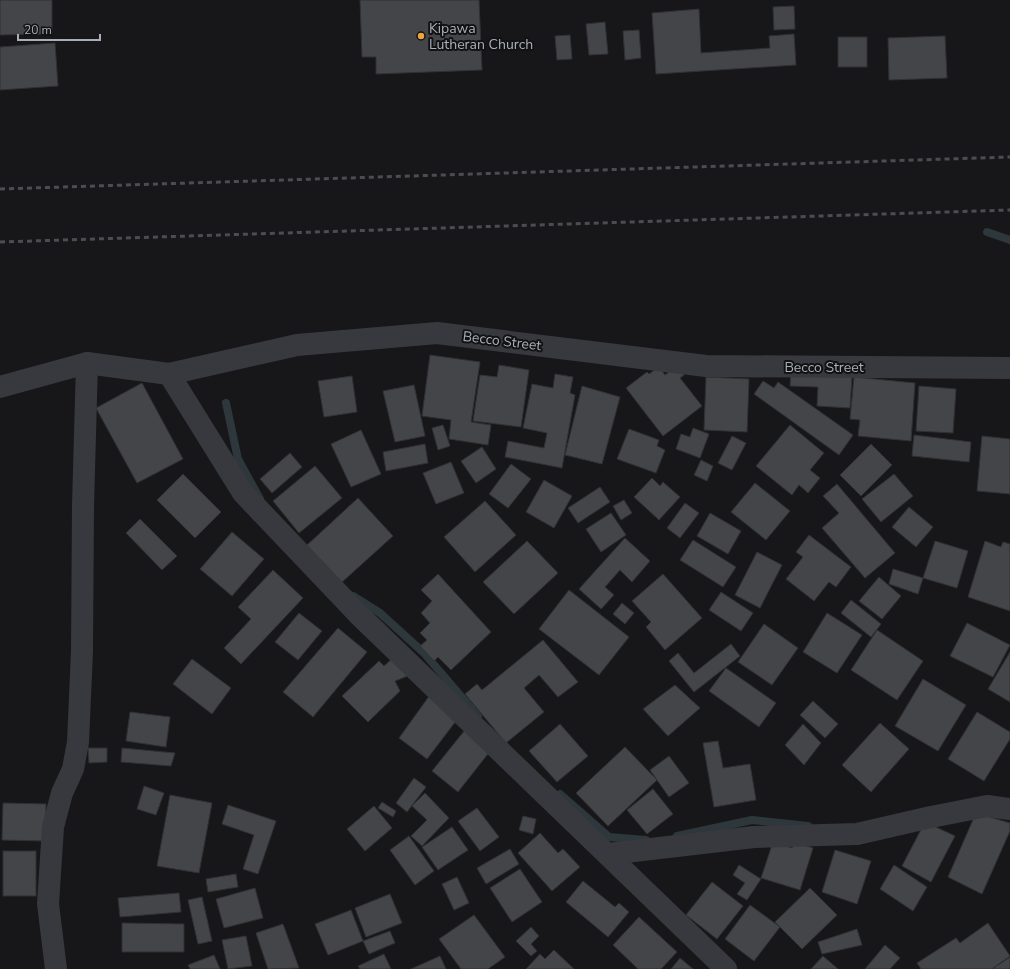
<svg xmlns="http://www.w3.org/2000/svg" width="1010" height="969" font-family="'Nunito Sans',sans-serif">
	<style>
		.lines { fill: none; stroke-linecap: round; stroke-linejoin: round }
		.stream { stroke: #2d373c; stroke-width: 8 }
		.building { fill: #434549; stroke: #313135 }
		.minor { stroke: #38393e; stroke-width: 22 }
		.rail { stroke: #4b4d53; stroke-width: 3; stroke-dasharray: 5 4; stroke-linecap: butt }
		.poi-dot { fill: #eca43b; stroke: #121214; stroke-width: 1.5 }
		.labels { text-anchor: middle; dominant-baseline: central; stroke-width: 4; stroke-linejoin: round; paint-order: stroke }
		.poi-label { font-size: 14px; fill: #a9afb8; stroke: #121214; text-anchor: start }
		.street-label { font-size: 14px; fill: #a9afb8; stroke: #121214 }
	</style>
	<rect width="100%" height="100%" fill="#171719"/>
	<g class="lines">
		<!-- stream -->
		<g class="stream">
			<path d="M987 232 1010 240"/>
			<path d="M226 403 238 459 260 499"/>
			<path d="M353 596 380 613 424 653 478 716"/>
			<path d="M560 794 609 837 646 840"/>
			<path d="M677 836 752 820 808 826"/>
		</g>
	</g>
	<!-- building -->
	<g class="building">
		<path d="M0 0H52V34L0 35Z"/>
		<path d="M360 0H479L482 70 376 74V57H362Z"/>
		<path d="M794 6 795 29 774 30 773 7Z"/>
		<path d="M699 9 701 53 770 48 769 36 794 34 796 65 656 74 652 13Z"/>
		<path d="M605 22 608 54 589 55 586 24Z"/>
		<path d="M639 30 641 58 625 60 623 31Z"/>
		<path d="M570 35 572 59 557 60 555 36Z"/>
		<path d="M945 36 947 78 889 80 888 38Z"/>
		<rect x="838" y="37" width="29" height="30"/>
		<path d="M55 43 58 86 0 90V47Z"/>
		<path d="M430 355 480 362 471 422 491 425 488 445 449 439 451 420 422 416Z"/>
		<path d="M499 365 529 370 521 427 473 421 480 375 497 377Z"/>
		<path d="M677 366 684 375 680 378 702 406 663 436 626 388 647 372 649 374 659 367 665 375Z"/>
		<path d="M791 372 852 375 850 408 817 406 818 387 790 386Z"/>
		<path d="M555 374 573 377 570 393 575 395 562 468 505 457 508 441 544 448 547 433 523 428 532 384 553 388Z"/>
		<path d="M352 376 357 412 324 417 318 381Z"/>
		<path d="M706 377 749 379 747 432 704 430Z"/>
		<path d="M854 377 915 383 911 441 858 436 860 420 850 419Z"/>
		<path d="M763 381 774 388 778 382 853 435 839 455 754 394Z"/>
		<path d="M142 383 183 459 137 483 96 408Z"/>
		<path d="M414 385 425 436 395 442 383 391Z"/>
		<path d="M582 386 620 397 602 464 565 455Z"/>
		<path d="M919 386 956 389 953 433 916 431Z"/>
		<path d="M443 425 450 446 438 450 432 428Z"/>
		<path d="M790 425 824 453 810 470 820 478 808 493 799 485 792 495 756 466Z"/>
		<path d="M693 428 709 434 700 458 676 449 681 434 690 437Z"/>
		<path d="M629 429 659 440 657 446 665 450 656 473 617 459Z"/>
		<path d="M361 430 381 474 351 487 331 444Z"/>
		<path d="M914 435 971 442 969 462 912 456Z"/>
		<path d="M732 436 746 443 732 470 718 463Z"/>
		<path d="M982 436 1010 439V494L977 491Z"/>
		<path d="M425 444 428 463 386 471 383 452Z"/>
		<path d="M871 444 892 465 861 496 840 475Z"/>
		<path d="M482 447 496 469 476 483 461 461Z"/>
		<path d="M290 453 302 467 272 493 260 479Z"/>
		<path d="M701 460 713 466 707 481 694 475Z"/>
		<path d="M451 462 464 493 436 504 423 473Z"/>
		<path d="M511 464 531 479 508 508 489 494Z"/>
		<path d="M315 466 342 498 299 533 273 501Z"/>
		<path d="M183 474 221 512 195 538 157 500Z"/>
		<path d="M894 474 913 496 881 522 862 499Z"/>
		<path d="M652 478 660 486 663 482 680 497 659 520 634 497Z"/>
		<path d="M544 480 572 496 554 528 526 512Z"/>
		<path d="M755 483 790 511 766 540 731 512Z"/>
		<path d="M837 484 895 553 865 578 822 528 839 513 823 496Z"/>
		<path d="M600 487 610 502 578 523 568 508Z"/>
		<path d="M358 498 393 536 341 583 306 546Z"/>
		<path d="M624 500 632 513 621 520 613 506Z"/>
		<path d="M485 501 516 535 475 572 444 537Z"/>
		<path d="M685 503 699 513 680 538 667 528Z"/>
		<path d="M909 507 933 527 916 547 892 527Z"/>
		<path d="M611 513 626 535 601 552 586 529Z"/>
		<path d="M710 513 741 531 728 554 697 536Z"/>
		<path d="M140 519 177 556 162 570 126 533Z"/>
		<path d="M232 532 264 559 232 596 200 569Z"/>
		<path d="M809 535 851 567 836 587 829 582 814 601 786 579 803 557 796 552Z"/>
		<path d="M625 538 650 561 632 582 620 570 605 587 614 595 601 609 579 589Z"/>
		<path d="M693 540 736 567 723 587 680 560Z"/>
		<path d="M527 541 558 573 514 614 483 582Z"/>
		<path d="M935 541 968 551 957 588 923 578Z"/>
		<path d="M985 541 1001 547 1003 542 1010 544V611L968 597Z"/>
		<path d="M757 552 782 565 760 608 735 595Z"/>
		<path d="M893 569 923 578 918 594 889 584Z"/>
		<path d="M273 570 303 598 241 664 224 648 251 619 238 607Z"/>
		<path d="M438 574 491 632 451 670 438 657 434 661 420 646 427 640 420 633 430 623 421 613 432 601 421 590Z"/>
		<path d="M663 574 702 618 665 650 646 627 651 622 632 601Z"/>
		<path d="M879 577 901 596 882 619 859 601Z"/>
		<path d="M569 590 629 637 599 675 539 629Z"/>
		<path d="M721 592 753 613 741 631 709 610Z"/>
		<path d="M851 600 881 624 871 637 841 613Z"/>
		<path d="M622 603 634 613 625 624 613 614Z"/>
		<path d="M299 613 322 631 298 660 275 642Z"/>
		<path d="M827 613 862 635 837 673 803 652Z"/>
		<path d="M967 623 1010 645 993 677 950 656Z"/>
		<path d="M764 624 798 648 772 685 738 662Z"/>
		<path d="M338 628 367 652 313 717 283 692Z"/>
		<path d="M877 630 923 661 897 700 851 670Z"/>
		<path d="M543 640 578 682 558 697 539 675 524 688 544 712 506 743 465 694 477 684 482 690Z"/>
		<path d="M731 644 740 656 694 692 669 661 678 653 694 673Z"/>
		<path d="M1010 652V702L988 689Z"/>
		<path d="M393 658 410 675 395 681 400 691 368 722 342 696 379 661 384 666Z"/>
		<path d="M192 659 231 688 212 714 173 684Z"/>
		<path d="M726 668 776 703 759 727 709 691Z"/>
		<path d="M923 679 966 705 938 751 895 726Z"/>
		<path d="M675 685 700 708 668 736 643 709Z"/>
		<path d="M430 695 459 717 427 759 399 738Z"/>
		<path d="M813 701 838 724 825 738 800 715Z"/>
		<path d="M130 712 170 717 166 747 126 741Z"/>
		<path d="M977 712 1010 732V739L984 781 948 759Z"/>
		<path d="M880 723 909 749 871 792 842 765Z"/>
		<path d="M560 724 588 756 557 782 529 751Z"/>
		<path d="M803 724 821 743 804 765 785 745Z"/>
		<path d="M465 730 491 750 458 792 432 771Z"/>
		<path d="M718 741 723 768 750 764 756 800 714 807 703 743Z"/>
		<path d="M625 747 657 780 608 826 576 793Z"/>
		<path d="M88 748H107V762L89 763Z"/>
		<path d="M122 748 175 753 171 766 121 762Z"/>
		<path d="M669 756 689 783 669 797 650 770Z"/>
		<path d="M414 778 426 787 407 812 396 803Z"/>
		<path d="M144 786 164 793 156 815 137 809Z"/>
		<path d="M653 789 673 814 647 834 627 810Z"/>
		<path d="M425 793 449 818 422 846 411 836 427 820 412 806Z"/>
		<path d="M170 795 212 803 199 873 157 866Z"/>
		<path d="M382 802 396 811 393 817 378 808Z"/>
		<path d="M3 803 46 804 45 841 2 840Z"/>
		<path d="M228 805 276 821 258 874 243 869 254 835 222 824Z"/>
		<path d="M374 806 392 828 365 851 347 829Z"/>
		<path d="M477 808 499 837 480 851 458 821Z"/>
		<path d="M976 813 1010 823V831L982 894 948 877Z"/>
		<path d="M523 816 536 819 533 834 519 830Z"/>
		<path d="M925 822 955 836 931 882 902 866Z"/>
		<path d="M452 827 468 850 438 870 422 847Z"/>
		<path d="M540 833 558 853 563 849 580 867 552 891 518 853Z"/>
		<path d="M409 836 434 871 415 885 390 850Z"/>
		<path d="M773 842 792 848 794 842 813 848 800 890 761 878Z"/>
		<path d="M510 849 519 864 486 884 477 868Z"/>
		<path d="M835 850 871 861 857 904 822 892Z"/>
		<rect x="3" y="851" width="33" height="45"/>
		<path d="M739 865 761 879 747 900 737 894 745 883 733 875Z"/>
		<path d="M894 865 927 887 913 911 880 889Z"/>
		<path d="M520 869 542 902 512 922 490 888Z"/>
		<path d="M236 874 238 887 208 892 206 879Z"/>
		<path d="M457 877 469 903 454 910 442 884Z"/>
		<path d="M583 881 615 907 619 903 629 912 608 937 566 902Z"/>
		<path d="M712 882 743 906 717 939 686 915Z"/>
		<path d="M255 888 263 918 224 928 216 899Z"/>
		<path d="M810 888 837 915 802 949 775 922Z"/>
		<path d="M179 893 181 912 120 917 118 898Z"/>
		<path d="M390 894 402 923 366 937 355 908Z"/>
		<path d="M202 897 212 941 198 944 188 900Z"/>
		<path d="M750 905 780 927 754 961 725 939Z"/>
		<path d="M351 910 363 941 328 955 315 924Z"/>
		<path d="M474 915 505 957 488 969H461L439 939Z"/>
		<path d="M639 917 677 952 661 969H638L613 945Z"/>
		<path d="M122 923 184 924V952H122Z"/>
		<path d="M988 923 1010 956 992 969H921L917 963 956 938 960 943Z"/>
		<path d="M283 924 299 968 268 969 256 933Z"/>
		<path d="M531 927 539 936 531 944 537 951 531 956 516 941Z"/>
		<path d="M857 929 862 945 822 954 818 942Z"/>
		<path d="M390 931 395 943 369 954 363 941Z"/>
		<path d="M246 936 252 966 228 969 222 940Z"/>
		<path d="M885 945 900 958 890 969H865Z"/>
		<path d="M554 950 574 969H526L540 954 545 959Z"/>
		<path d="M384 954 391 969H360L358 966Z"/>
		<path d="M214 955 220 969H190L188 965Z"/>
		<path d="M440 956 446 969H411Z"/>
		<path d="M823 956 838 969H811Z"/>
		<path d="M1010 957V969H992Z"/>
		<path d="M680 958 693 969H671Z"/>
	</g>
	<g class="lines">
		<!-- minor -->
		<g class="minor">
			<path d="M169 374 243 493 359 615 726 969"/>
			<path d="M0 387 87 363 169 374 297 345 437 333 706 366 1010 368"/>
			<path d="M608 854 754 837 857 834 931 817 987 806 1010 809"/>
			<path d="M56 969 48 904 53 827 62 793 73 769 78 742 82 651 83 506 87 363"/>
		</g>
		<!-- rail -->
		<g class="rail">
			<path d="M0 189 1010 157"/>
			<path d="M0 242 1010 210"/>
		</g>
	</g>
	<!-- markers -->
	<circle class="poi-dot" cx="421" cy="36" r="4"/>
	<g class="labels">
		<!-- poi labels -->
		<g class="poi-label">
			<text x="429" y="28">Kipawa<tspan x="429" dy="16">Lutheran Church</tspan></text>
		</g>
		<!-- street labels -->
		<g class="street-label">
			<text transform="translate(502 341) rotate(7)">Becco Street</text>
			<text x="824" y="367">Becco Street</text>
		</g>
	</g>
	<!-- scale -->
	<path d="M18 34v6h82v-6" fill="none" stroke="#a9afb8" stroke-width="2"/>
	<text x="24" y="34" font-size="12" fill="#a9afb8" stroke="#121214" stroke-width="3" paint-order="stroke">20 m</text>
</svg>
